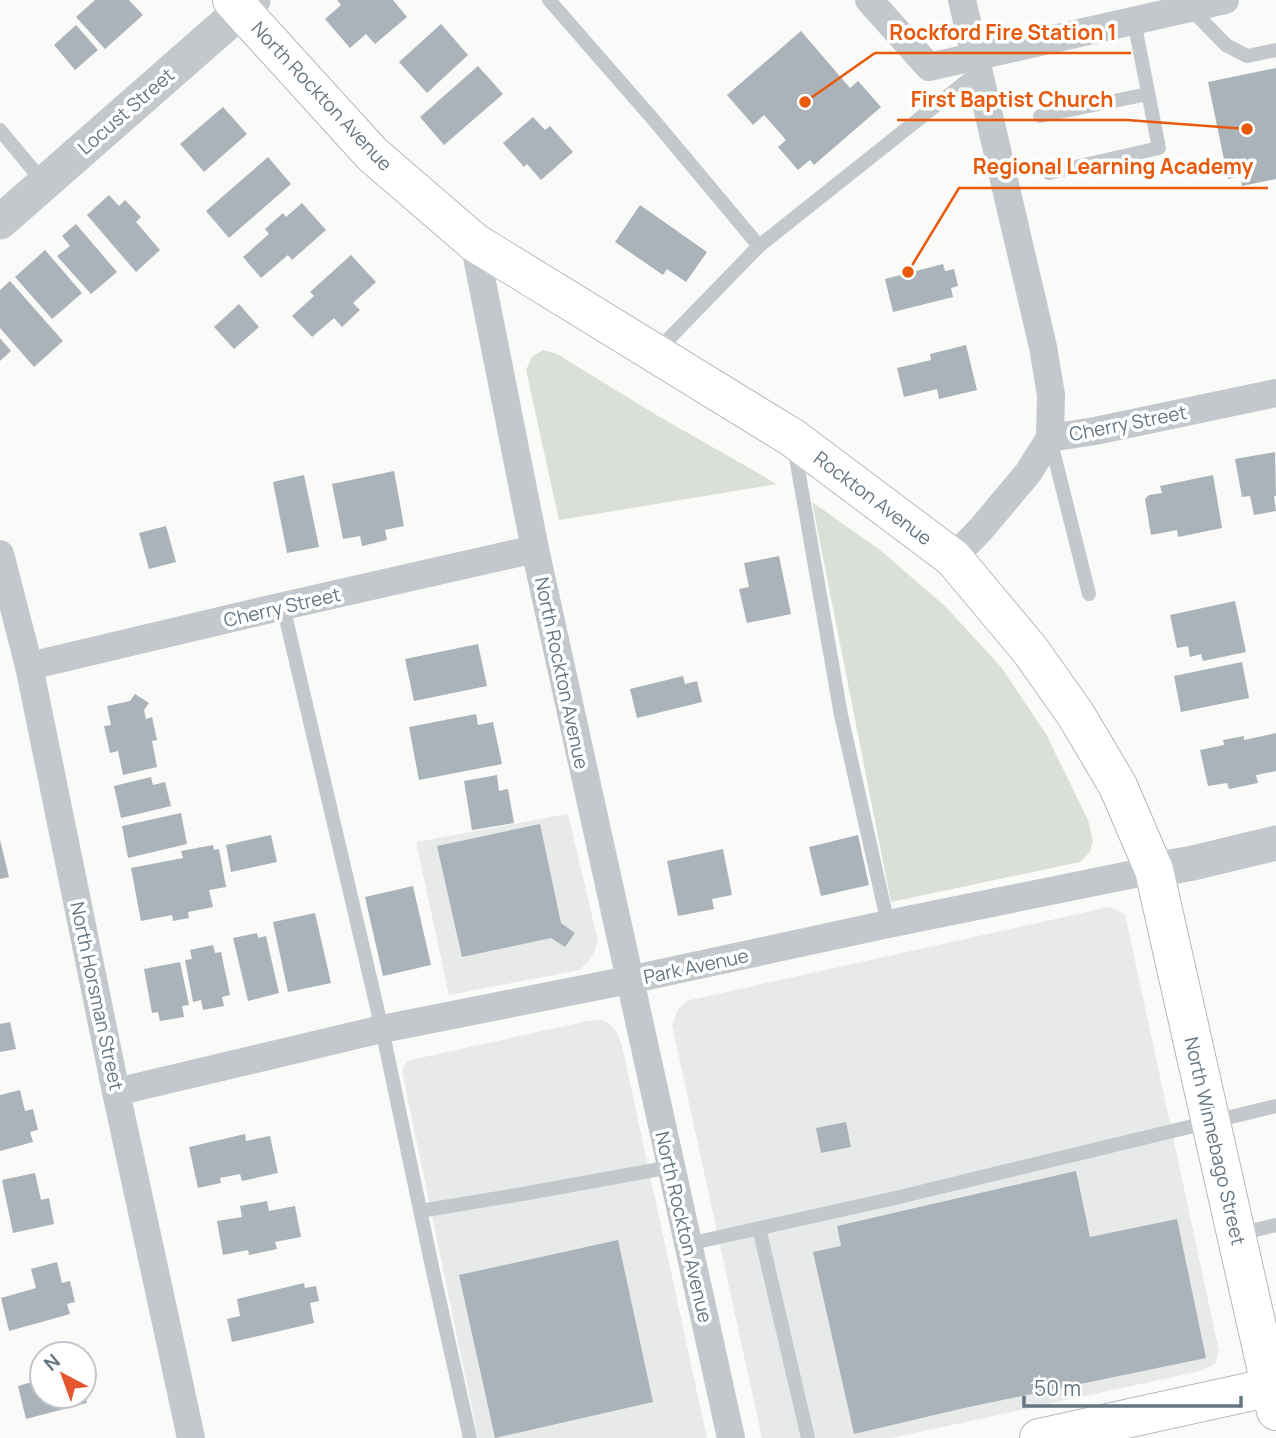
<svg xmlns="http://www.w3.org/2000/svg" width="1276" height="1438" font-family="Manrope,sans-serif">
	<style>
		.built { fill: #e8e9e9 }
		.green { fill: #dadfd7 }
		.building { fill: #aab3b9 }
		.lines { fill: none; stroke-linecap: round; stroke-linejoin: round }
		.secondary-casing { stroke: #b3babf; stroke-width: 40 }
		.primary-casing { stroke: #b5babe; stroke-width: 40 }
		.service { stroke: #c3c8cc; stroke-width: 14 }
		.minor { stroke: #c3c8cc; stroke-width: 28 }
		.tertiary { stroke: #c3c8cc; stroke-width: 35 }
		.secondary { stroke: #fff; stroke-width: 38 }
		.primary { stroke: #fff; stroke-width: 38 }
		.labels { text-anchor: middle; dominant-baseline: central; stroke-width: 7; stroke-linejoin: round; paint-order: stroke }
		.street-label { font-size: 19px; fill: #657683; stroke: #fff }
		.leader { fill: none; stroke: #e8590c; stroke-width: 2.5 }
		.callout-dot { fill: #e8590c; stroke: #fff; stroke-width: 2.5 }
		.callout-label { font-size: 21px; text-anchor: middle; font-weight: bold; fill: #e8590c; stroke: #fff; stroke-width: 7; stroke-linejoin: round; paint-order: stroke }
	</style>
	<rect width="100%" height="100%" fill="#fafaf8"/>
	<!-- built -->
	<g class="built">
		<path d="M568 814 598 941 594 953 589 961 579 970 449 995 416 842Z"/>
		<path d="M1109 907 1125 914 1219 1351 1215 1364 1200 1371 892 1438H762L672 1025 677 1011 686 1001Z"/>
		<path d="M601 1020 609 1023 617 1032 622 1046 707 1438H478L402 1071 406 1061 588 1021Z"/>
	</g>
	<!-- green -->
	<g class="green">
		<path d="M543 350 557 354 658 416 777 484 559 520 526 370 532 357Z"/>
		<path d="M812 502 880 550 946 607 1001 667 1046 734 1088 820 1093 841 1090 852 1080 862 891 902Z"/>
	</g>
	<!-- building -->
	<g class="building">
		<path d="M95 0H129L143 15 105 49 76 17Z"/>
		<path d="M337 0H393L407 17 375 44 366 34 350 48 325 19 341 5Z"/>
		<path d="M441 24 468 55 427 93 399 62Z"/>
		<path d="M76 25 98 50 75 70 54 45Z"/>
		<path d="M801 31 850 88 858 81 881 107 814 165 810 160 798 170 778 147 786 140 764 115 753 125 727 95Z"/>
		<path d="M478 66 503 94 444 145 420 117Z"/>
		<path d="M1276 68V179L1242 186 1241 176 1228 179 1208 82Z"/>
		<path d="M223 107 247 134 204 172 180 144Z"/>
		<path d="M533 117 545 130 550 126 573 152 541 180 527 164 524 167 503 143Z"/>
		<path d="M268 157 291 184 229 238 206 211Z"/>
		<path d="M109 195 119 206 125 200 141 217 136 222 160 250 136 272 87 215Z"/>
		<path d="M302 203 326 230 292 260 288 255 261 278 243 257 269 234 265 229 283 213 286 217Z"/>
		<path d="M640 205 707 252 686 282 667 269 663 275 615 242Z"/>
		<path d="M76 224 117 272 91 294 57 256 70 246 62 236Z"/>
		<path d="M45 250 82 293 52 319 15 277Z"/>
		<path d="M351 255 376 282 353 303 360 310 342 327 334 318 312 337 292 316 314 296 310 292Z"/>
		<path d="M943 264 945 271 954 269 958 286 951 288 953 297 893 312 885 279Z"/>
		<path d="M10 281 63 341 34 367 0 328V290Z"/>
		<path d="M239 304 259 327 234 349 214 327Z"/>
		<path d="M0 338 11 351 0 361Z"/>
		<path d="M966 345 977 390 939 399 937 389 904 397 897 368 931 360 930 354Z"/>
		<path d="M1275 452 1276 496H1274L1276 511 1254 515 1250 496 1242 497 1235 459Z"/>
		<path d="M394 471 404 526 385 530 387 540 362 546 360 536 343 539 332 484Z"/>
		<path d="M304 475 319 547 287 553 273 482Z"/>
		<path d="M1213 475 1222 528 1178 537 1177 530 1151 535 1145 499 1149 495 1162 493 1160 486Z"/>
		<path d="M166 526 176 562 149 569 139 533Z"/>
		<path d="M779 556 791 614 747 623 739 589 749 587 744 563Z"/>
		<path d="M1235 601 1246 652 1203 661 1201 654 1190 657 1188 646 1177 648 1170 615Z"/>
		<path d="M478 644 487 686 414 701 405 659Z"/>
		<path d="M1242 662 1249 698 1181 712 1174 676Z"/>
		<path d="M683 676 685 684 697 681 702 702 637 718 630 689Z"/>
		<path d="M135 694 149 703 144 710 146 719 152 717 157 740 152 741 157 767 123 775 118 751 110 753 104 726 111 725 107 706 130 701Z"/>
		<path d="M476 714 478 725 493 722 502 764 419 780 409 727Z"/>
		<path d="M1276 733V771L1256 775 1258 783 1229 789 1227 783 1208 786 1200 750 1224 745 1223 740 1244 736V740Z"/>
		<path d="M497 775 499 791 508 789 514 823 472 830 464 781Z"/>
		<path d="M151 777 153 785 165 782 171 806 121 818 114 786Z"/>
		<path d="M181 813 187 844 128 858 122 826Z"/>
		<path d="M540 824 561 923 575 933 565 947 551 938 462 957 437 846Z"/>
		<path d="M271 835 277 862 231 872 226 845Z"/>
		<path d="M858 835 869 885 821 896 809 847Z"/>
		<path d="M0 840 9 877 0 879Z"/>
		<path d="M213 845 214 850 219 849 226 887 209 890 213 907 188 912 189 918 173 921 172 915 141 921 131 868 183 858 181 851Z"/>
		<path d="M723 849 732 895 712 899 714 909 678 916 667 861Z"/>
		<path d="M413 886 431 965 383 976 365 897Z"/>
		<path d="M315 913 331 983 288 992 273 922Z"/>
		<path d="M257 933 258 938 266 936 279 993 248 1001 233 938Z"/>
		<path d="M213 945 215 953 221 952 230 995 222 997 224 1006 203 1010 201 1000 193 1002 185 960 192 959 190 950Z"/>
		<path d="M180 962 189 1005 182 1006 184 1017 160 1021 158 1012 152 1013 144 969Z"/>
		<path d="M10 1022 16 1049 0 1052V1024Z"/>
		<path d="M20 1090 25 1111 33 1109 38 1130 30 1132 33 1142 0 1151V1095Z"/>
		<path d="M846 1122 851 1147 821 1153 816 1128Z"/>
		<path d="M245 1134 246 1141 270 1136 278 1173 242 1181 240 1174 220 1178 221 1183 198 1188 189 1147Z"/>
		<path d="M1076 1171 1090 1237 1177 1219 1206 1358 964 1408 854 1434 813 1252 841 1246 837 1226Z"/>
		<path d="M35 1173 41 1200 49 1198 54 1224 13 1233 2 1180Z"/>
		<path d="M267 1201 269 1211 295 1206 301 1237 275 1242 277 1249 249 1255 248 1250 223 1255 217 1221 242 1217 240 1206Z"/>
		<path d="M618 1240 653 1402 495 1438 459 1275Z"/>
		<path d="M57 1262 62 1283 70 1281 75 1302 67 1304 70 1314 9 1331 1 1298 36 1288 31 1269Z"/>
		<path d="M304 1283 305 1288 316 1286 319 1301 310 1303 314 1323 232 1342 227 1319 240 1316 237 1299Z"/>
		<path d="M86 1369 92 1390 84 1392V1370Z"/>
		<path d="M42 1379V1396H85L87 1403 26 1419 18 1386Z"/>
	</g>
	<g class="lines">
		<!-- secondary casing -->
		<g class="secondary-casing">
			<path id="secondary" d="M232 0 372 154 474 242 793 438 953 558 1030 650 1076 715 1118 786 1154 870 1276 1411"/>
		</g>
		<!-- primary casing -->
		<g class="primary-casing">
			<path id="primary" d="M1039 1438 1276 1386"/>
		</g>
		<!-- service -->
		<g class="service">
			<path d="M549 0 652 118 759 246 656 352"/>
			<path d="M1190 8 1226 45 1247 56 1276 50"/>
			<path d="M1040 116 1148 94"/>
			<path d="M0 130 44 183"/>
			<path d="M1049 173 1159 148 1134 21"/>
			<path d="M759 246 978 72"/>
			<path d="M1050 439 1089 594"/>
			<path d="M794 446 841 715 888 924"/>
			<path d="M283 606 382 1029 434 1276 470 1438"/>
			<path d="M420 1211 528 1193 671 1167"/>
			<path d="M759 1228 808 1438"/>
			<path d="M1238 1234 1276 1225"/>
			<path d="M688 1244 891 1199 1276 1106"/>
		</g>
		<!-- minor -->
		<g class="minor">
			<path d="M869 0 929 67 1225 0"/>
			<path d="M962 0 1043 347 1051 395 1050 438"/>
			<path d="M474 242 535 549 731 1438"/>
			<path d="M0 554 29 666 116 1092 191 1438"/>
			<path d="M953 558 981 529 1028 473 1050 438 1095 431 1276 393"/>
			<path d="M29 666 283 606 535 549"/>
			<path d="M116 1092 382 1029 629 980 888 924 1154 870"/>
		</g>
		<!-- tertiary -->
		<g class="tertiary">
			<path d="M0 222 253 0"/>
			<path d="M1154 870 1193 863 1276 843"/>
		</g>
		<!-- secondary -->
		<use href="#secondary" class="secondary"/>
		<!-- primary -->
		<use href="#primary" class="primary"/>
	</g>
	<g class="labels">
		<!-- street labels -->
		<g class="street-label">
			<text transform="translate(322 96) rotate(47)">North Rockton Avenue</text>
			<text transform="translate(126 111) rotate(-41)">Locust Street</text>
			<text transform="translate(1128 423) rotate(-11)">Cherry Street</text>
			<text transform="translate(873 498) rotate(37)">Rockton Avenue</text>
			<text transform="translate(282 607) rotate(-13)">Cherry Street</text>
			<text transform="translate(562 673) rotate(78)">North Rockton Avenue</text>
			<text transform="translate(696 966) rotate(-12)">Park Avenue</text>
			<text transform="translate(97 996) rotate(78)">North Horsman Street</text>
			<text transform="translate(1215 1141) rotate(77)">North Winnebago Street</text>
			<text transform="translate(684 1227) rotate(77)">North Rockton Avenue</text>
		</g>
	</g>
	<!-- callouts -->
	<path class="leader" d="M805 102L875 53H1131M1247 129L1127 120H897M908 272L959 188H1268"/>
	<g class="callout-dot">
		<circle cx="805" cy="102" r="7"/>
		<circle cx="1247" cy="129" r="7"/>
		<circle cx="908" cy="272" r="7"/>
	</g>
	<g class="callout-label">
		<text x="1003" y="40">Rockford Fire Station 1</text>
		<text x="1012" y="107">First Baptist Church</text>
		<text x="1113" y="174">Regional Learning Academy</text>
	</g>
	<!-- north arrow -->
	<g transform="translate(63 1375) rotate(319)"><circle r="33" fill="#ffffff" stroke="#c1c8cd" stroke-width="2"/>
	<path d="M0-5L12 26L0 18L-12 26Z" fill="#e4572e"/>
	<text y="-10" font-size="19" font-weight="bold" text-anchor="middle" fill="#657683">N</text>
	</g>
	<!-- scale -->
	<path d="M1024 1396v10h217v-10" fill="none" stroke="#657683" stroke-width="3.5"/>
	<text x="1034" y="1396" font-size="21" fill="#657683" stroke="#ffffff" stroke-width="5" paint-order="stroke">50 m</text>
</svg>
